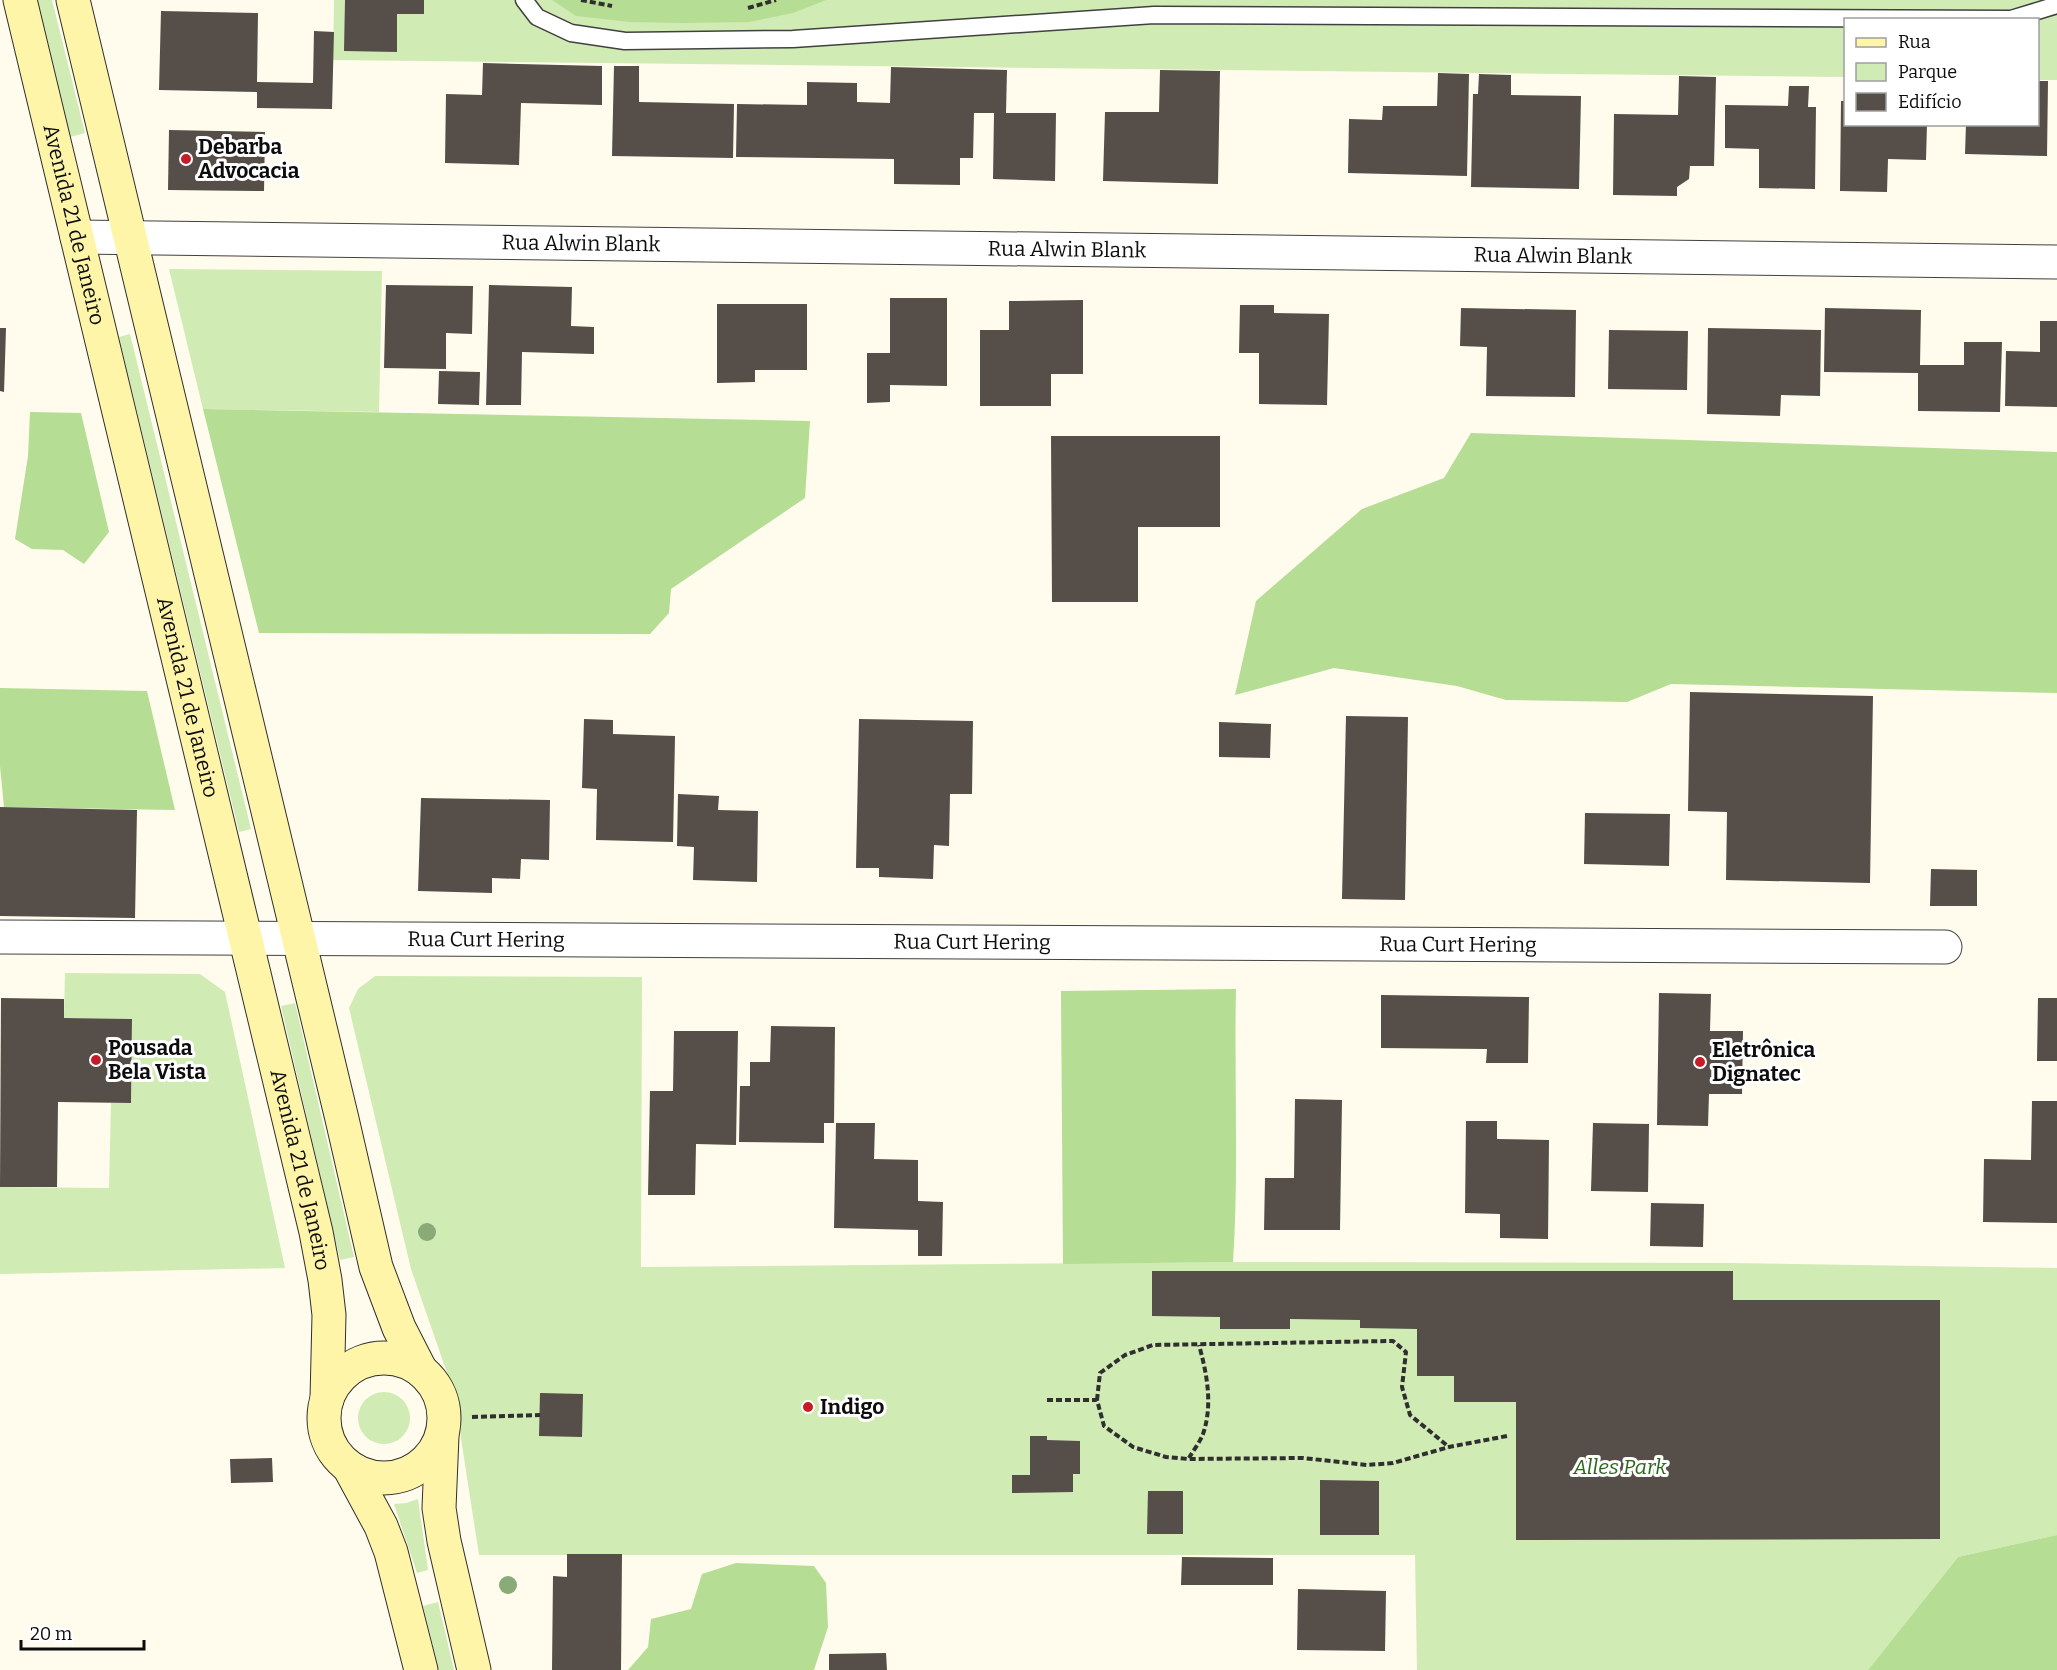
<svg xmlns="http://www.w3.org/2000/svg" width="2057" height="1670" font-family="Bitter,serif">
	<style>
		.green { fill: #d1ebb4 }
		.forest { fill: #b5dd93 }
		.building { fill: #564e49 }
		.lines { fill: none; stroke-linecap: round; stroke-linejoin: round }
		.lane-casing { stroke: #404040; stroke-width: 19 }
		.street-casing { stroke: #404040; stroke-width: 35 }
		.secondary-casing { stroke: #2f2f2f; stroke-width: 35 }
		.path { stroke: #2f2f2f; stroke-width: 4; stroke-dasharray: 6 3; stroke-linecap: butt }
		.lane { stroke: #fff; stroke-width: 16 }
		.street { stroke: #fff; stroke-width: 33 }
		.secondary { stroke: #fff5a8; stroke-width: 33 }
		.tree { fill: #8aaa79 }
		.poi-dot { fill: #c41d27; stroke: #fff; stroke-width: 2 }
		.labels { text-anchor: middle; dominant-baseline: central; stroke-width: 6; stroke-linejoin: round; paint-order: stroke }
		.poi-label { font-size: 21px; font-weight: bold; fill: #0d0d0d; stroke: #fff; text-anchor: start }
		.street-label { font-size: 21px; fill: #0d0d0d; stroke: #fff }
		.park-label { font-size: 21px; font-style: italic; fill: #2b681a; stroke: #fff }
	</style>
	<rect width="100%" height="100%" fill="#fffbed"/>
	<!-- green -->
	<g class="green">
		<path d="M37 0H52L85 133 70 137Z"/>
		<path d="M334 0H2057V80H2038V20H1846L1845 77 333 60Z"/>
		<path d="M169 269 382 271 379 412 203 409Z"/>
		<path d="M130 334 251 829 239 832 119 337Z"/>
		<path d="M65 973 200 974 225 992 285 1268 0 1274V1187L109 1188 111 1103H131L132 1019 64 1018Z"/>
		<path d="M375 976 642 977 641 1267 1233 1262 1730 1263 2057 1268V1535L1958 1557 1868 1670H1417L1415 1555H479L454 1393 411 1269 349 1008 358 989Z"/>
		<path d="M295 1003 354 1257 340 1260 281 1006Z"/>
		<circle cx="384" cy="1418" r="26"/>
		<path d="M418 1499 428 1570 417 1573 394 1504 406 1503Z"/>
		<path d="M438 1602 454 1670H439L423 1606Z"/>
	</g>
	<!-- forest -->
	<g class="forest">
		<path d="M552 0H826L793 13 749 22 683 23 630 22 576 16Z"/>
		<path d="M203 409 810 421 805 498 671 589 669 613 650 634 259 633Z"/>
		<path d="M30 412 81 413 109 532 84 564 63 550 32 549 15 539 28 456Z"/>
		<path d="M1471 433 2057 452V693L1671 684 1627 702 1506 700 1457 686 1334 668 1235 695 1256 601 1362 509 1444 478Z"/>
		<path d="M0 688 147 691 175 810 4 807 0 766Z"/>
		<path d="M1236 989C1234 1080 1239 1172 1233 1262L1063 1264 1061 991Z"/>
		<path d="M2057 1535V1670H1868L1958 1557Z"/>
		<path d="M736 1563 814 1566 826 1583 828 1627 814 1670H628L648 1647 651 1619 691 1609 702 1574Z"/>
	</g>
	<!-- building -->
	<g class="building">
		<path d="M345 0H424V14H397V52L344 51Z"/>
		<path d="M161 11 258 13 257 82 313 83 314 31 334 32 332 109 257 108V92L159 90Z"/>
		<path d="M483 63 602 66V105L521 103 519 165 445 163 446 94 482 95Z"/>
		<path d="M614 66H639V102L734 104 733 158 612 156Z"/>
		<path d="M891 67 1007 70 1006 113H1056L1055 181 993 179 994 113H974L973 158H960V185L894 184V159L736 157 737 104 807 105V82L857 83V102L890 103Z"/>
		<path d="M1160 70 1220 71 1218 184 1103 181 1105 112H1159Z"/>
		<path d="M1438 73 1469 74 1467 176 1348 173 1349 119 1382 120 1383 106H1437Z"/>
		<path d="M1479 74 1511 75V95L1581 96 1579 189 1471 187 1473 94H1478Z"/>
		<path d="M1679 76 1716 77 1714 166H1690L1689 179 1677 187V196L1613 195 1614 114 1678 115Z"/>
		<path d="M2038 81H2048L2047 156 1965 154 1966 124H2038Z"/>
		<path d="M1789 86H1809L1808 107H1816L1815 189 1759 188V149L1725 148V105L1788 106Z"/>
		<path d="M1841 101H1846V124H1927L1926 160 1888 159 1887 192 1840 191Z"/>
		<path d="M169 130 265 132 264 191 168 190Z"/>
		<path d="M386 285 473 286 472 334 446 333V369L384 368Z"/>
		<path d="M489 285 572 287 571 326 594 327V354L522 352 521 405H486Z"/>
		<path d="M890 298H947V386L890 385V402L867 403V353H890Z"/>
		<path d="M1083 300V374H1051V406H980V330H1009V301Z"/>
		<path d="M717 304H807V370H755V382L717 383Z"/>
		<path d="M1240 305H1274V313L1329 314 1327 405 1259 404V353H1239Z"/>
		<path d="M1461 308 1576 310 1575 397 1486 396 1487 347 1460 346Z"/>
		<path d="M1825 308 1921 310 1920 365H1964V342H2002L2000 412 1918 411V373L1824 372Z"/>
		<path d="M2040 321H2057V407L2005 406 2006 351 2040 352Z"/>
		<path d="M0 328H6L4 392 0 391Z"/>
		<path d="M1708 328 1821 330 1820 396 1781 395 1780 416 1707 414Z"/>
		<path d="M1609 330 1688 331 1687 390 1608 389Z"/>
		<path d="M439 371 480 372 479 405 438 404Z"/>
		<path d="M1051 436H1220V527H1138V602H1052Z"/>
		<path d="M1690 692 1873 696 1870 883 1726 880 1727 812 1688 811Z"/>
		<path d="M1346 716 1408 717 1405 900 1342 899Z"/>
		<path d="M584 719 613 720V734L675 736 673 842 596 840 597 789 582 788Z"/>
		<path d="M859 719 973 721 972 794H950L949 846 934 845 933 879 879 877V868H856Z"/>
		<path d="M1219 722 1271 724 1270 758 1219 757Z"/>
		<path d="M678 794 719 796 718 810 758 811 757 882 693 880 694 847 677 846Z"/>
		<path d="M421 798 550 800 549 860 521 859 520 879 492 878V893L418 891Z"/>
		<path d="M0 807 137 810 135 918 0 916Z"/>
		<path d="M1585 813 1670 814 1669 866 1584 864Z"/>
		<path d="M1931 869 1977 870V906H1930Z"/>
		<path d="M1659 993 1711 994 1710 1031H1743L1742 1094H1709L1708 1126 1657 1125Z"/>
		<path d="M1381 995 1529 997 1528 1063H1486L1487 1049 1381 1048Z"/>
		<path d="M1 998 64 999V1018L132 1019 131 1103 58 1102 57 1187H0Z"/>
		<path d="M2038 998H2057V1061H2037Z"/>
		<path d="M771 1026 835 1027 834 1123H824V1143L739 1142 740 1086H750V1062H770Z"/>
		<path d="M674 1031H738L736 1145 696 1144 695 1195H648L650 1091H673Z"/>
		<path d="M1295 1099 1342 1100 1340 1230H1264L1265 1178H1294Z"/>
		<path d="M2032 1101H2057V1223L1983 1222 1984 1159 2031 1160Z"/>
		<path d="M1466 1121H1497V1139L1549 1140 1548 1239 1500 1238V1214L1465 1213Z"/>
		<path d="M836 1123H875L874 1159 918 1160V1201L943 1202 942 1256H918V1230L834 1228Z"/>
		<path d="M1593 1123 1649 1124 1648 1192 1591 1191Z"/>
		<path d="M1651 1203 1704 1204 1703 1247 1650 1246Z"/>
		<path d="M1152 1271H1733V1300H1940V1539L1516 1540V1402H1454V1376H1417V1329L1360 1328V1320L1290 1319V1329H1220V1317L1152 1316Z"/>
		<path d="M540 1393 583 1394 582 1437 539 1436Z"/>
		<path d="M1030 1436H1047V1440L1080 1441V1474H1073V1492L1012 1493V1475H1030Z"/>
		<path d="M272 1458 273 1482 231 1483 230 1459Z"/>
		<path d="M1320 1480 1379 1481V1535H1320Z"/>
		<path d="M1148 1491H1183V1534H1147Z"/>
		<path d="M567 1554H622L621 1670H552L553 1576 567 1577Z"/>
		<path d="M1182 1557 1273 1558V1585H1181Z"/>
		<path d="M1298 1589 1386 1591 1385 1651 1297 1650Z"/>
		<path d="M886 1653 887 1670H829V1654Z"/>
	</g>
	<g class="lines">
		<!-- lane casing -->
		<g class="lane-casing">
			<path id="lane" d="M524 0 537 17 571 33 625 41 793 39 1154 15 2011 19 2057 5"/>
		</g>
		<!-- street casing -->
		<g class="street-casing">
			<g id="street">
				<path id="s1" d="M77 237 2057 262"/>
				<path id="s2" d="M0 937 1945 947"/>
			</g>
		</g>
		<!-- secondary casing -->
		<g class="secondary-casing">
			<g id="secondary">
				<path id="s3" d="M20 0 316 1232 325 1280 329 1315 327 1399"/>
				<path d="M73 0 342 1119 376 1267 399 1328 420 1369"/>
				<circle cx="384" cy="1418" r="60"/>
				<path d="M442 1436 439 1508 444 1541 474 1670"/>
				<path d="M349 1467 381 1526 391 1552 421 1670"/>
			</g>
		</g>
		<!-- path -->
		<g class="path">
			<path d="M581 0 612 6"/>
			<path d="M748 8 776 0"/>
			<path d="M1047 1400H1097L1104 1426 1133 1447 1166 1457 1188 1459 1303 1458 1367 1465 1393 1463 1449 1447 1507 1436"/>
			<path d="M1097 1400 1100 1373 1125 1355 1153 1345 1393 1341 1406 1352 1402 1387 1410 1415 1449 1447"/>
			<path d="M472 1417 540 1415"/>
			<path d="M1189 1458C1193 1451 1200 1442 1203 1434 1213 1405 1207 1374 1199 1345"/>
		</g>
		<!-- lane -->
		<use href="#lane" class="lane"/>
		<!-- street -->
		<use href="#street" class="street"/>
		<!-- secondary -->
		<use href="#secondary" class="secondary"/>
	</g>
	<!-- trees -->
	<g class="tree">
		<circle cx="427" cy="1232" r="9"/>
		<circle cx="508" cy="1585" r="9"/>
	</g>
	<!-- markers -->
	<g class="poi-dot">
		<circle cx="186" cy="159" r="6"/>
		<circle cx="96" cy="1060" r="6"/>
		<circle cx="1700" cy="1062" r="6"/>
		<circle cx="808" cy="1407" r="6"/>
	</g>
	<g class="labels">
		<!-- poi labels -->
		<g class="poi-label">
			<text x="198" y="147">Debarba<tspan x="198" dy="24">Advocacia</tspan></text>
			<text x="108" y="1048">Pousada<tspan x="108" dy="24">Bela Vista</tspan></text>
			<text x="1712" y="1050">Eletrônica<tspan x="1712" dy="24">Dignatec</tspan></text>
			<text x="820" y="1407">Indigo</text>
		</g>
		<!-- street labels -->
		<g class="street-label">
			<text stroke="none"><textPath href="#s3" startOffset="231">Avenida 21 de Janeiro</textPath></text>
			<text stroke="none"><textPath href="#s1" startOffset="504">Rua Alwin Blank</textPath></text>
			<text stroke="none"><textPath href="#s1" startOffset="990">Rua Alwin Blank</textPath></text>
			<text stroke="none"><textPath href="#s1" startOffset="1476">Rua Alwin Blank</textPath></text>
			<text stroke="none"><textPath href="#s3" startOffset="717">Avenida 21 de Janeiro</textPath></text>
			<text stroke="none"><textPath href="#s2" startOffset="486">Rua Curt Hering</textPath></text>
			<text stroke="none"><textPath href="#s2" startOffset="972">Rua Curt Hering</textPath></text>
			<text stroke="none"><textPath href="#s2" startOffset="1458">Rua Curt Hering</textPath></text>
			<text stroke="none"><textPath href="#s3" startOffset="1203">Avenida 21 de Janeiro</textPath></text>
		</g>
		<!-- park labels -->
		<g class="park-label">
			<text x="1620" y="1467">Alles Park</text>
		</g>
	</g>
	<!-- legend -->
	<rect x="1844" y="18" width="195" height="108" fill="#ffffff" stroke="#9e9e9e" stroke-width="1.5"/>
	<rect x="1856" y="38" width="30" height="9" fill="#fff5a8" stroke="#9e9e9e" stroke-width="1.5"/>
	<text x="1898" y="48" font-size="18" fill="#0d0d0d">Rua</text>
	<rect x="1856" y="63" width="30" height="18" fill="#d1ebb4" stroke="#9e9e9e" stroke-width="1.5"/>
	<text x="1898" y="78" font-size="18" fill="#0d0d0d">Parque</text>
	<rect x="1856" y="93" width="30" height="18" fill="#564e49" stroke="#9e9e9e" stroke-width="1.5"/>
	<text x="1898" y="108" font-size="18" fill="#0d0d0d">Edifício</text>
	<!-- scale -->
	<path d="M21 1640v9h123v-9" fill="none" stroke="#0d0d0d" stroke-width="3"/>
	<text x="30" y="1640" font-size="18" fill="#0d0d0d" stroke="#ffffff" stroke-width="4.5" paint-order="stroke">20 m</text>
</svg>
